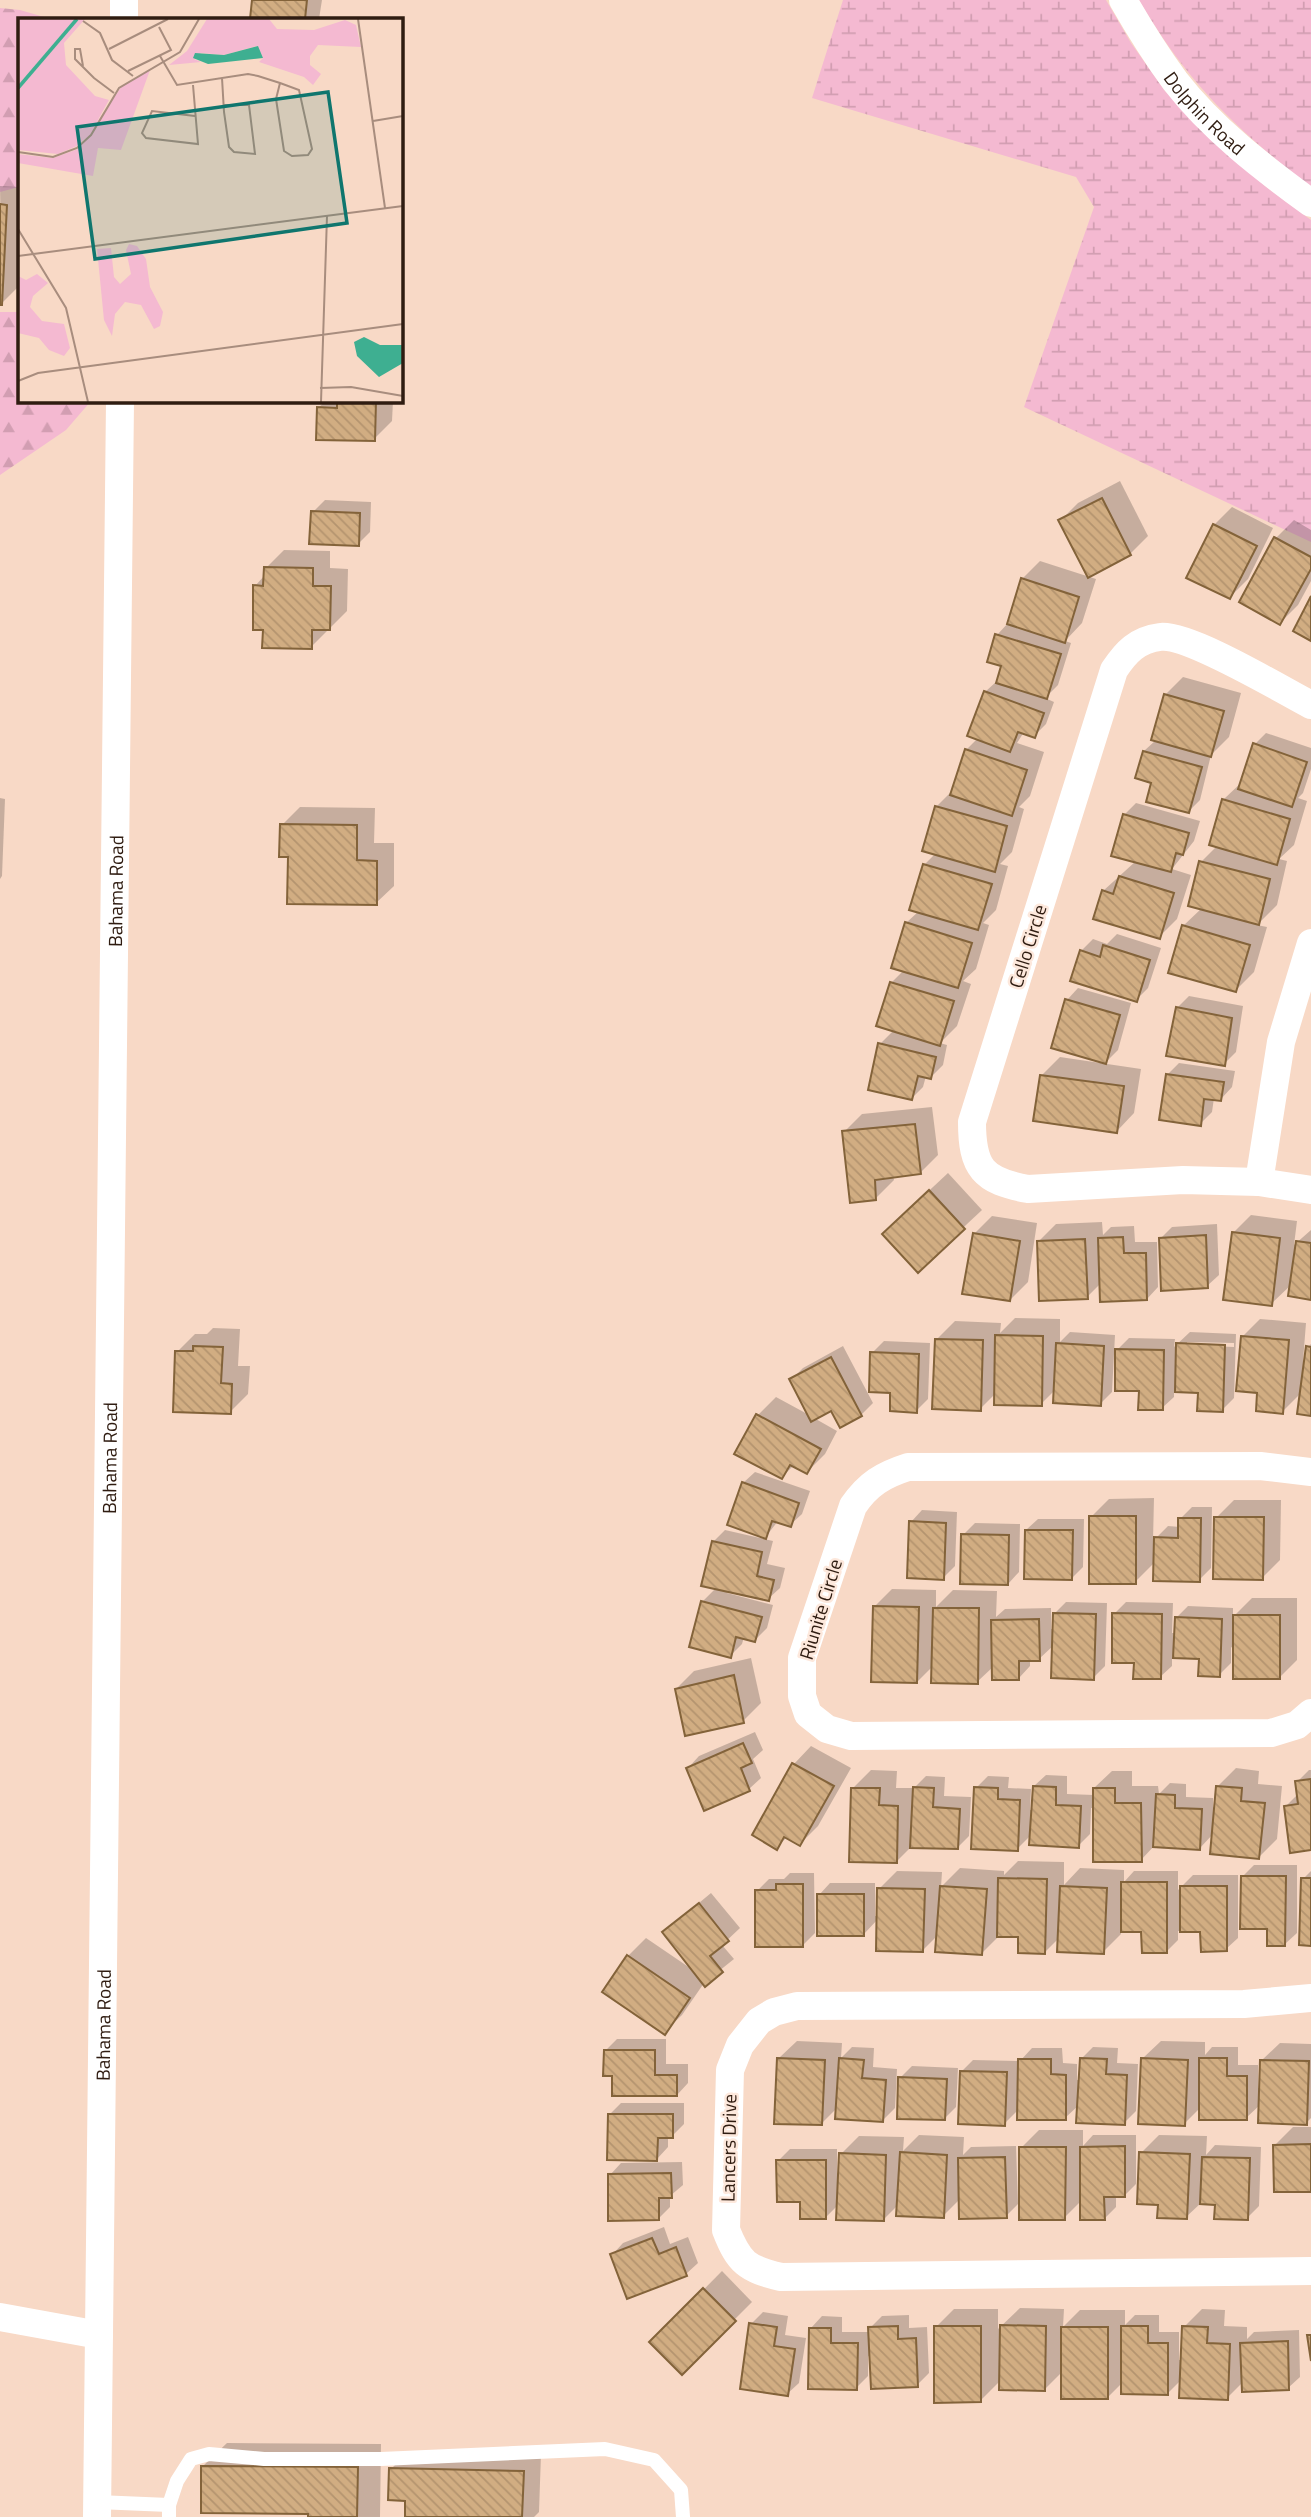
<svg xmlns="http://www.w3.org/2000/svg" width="1311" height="2517" font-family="'Titillium Web',sans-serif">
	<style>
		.forest { fill: url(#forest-firs) }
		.wetland { fill: url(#wetland-marsh) }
		.shadow { fill: #0003; fill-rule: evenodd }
		.building { fill: url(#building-back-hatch); stroke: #83633a; stroke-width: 2 }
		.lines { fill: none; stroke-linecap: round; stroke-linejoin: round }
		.lane { stroke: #fff; stroke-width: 14 }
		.street { stroke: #fff; stroke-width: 28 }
		.labels { text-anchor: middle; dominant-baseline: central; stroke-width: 5; stroke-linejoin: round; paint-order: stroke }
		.street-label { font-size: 19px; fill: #2f1c11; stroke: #fde8dc }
		.inset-river { fill: none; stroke: #3eaf91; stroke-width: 3.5 }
		.inset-road { fill: none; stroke: #a88d7e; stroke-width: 2 }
		.view { fill: #0f766e; fill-opacity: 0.15; stroke: #0f766e; stroke-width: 3.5 }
		.inset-edge { fill: none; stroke: #2f1c11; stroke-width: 3.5 }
	</style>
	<defs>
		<pattern id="forest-firs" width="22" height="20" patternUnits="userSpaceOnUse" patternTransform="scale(1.75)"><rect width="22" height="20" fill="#f4b9d1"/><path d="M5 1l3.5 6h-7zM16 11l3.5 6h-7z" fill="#d29eb2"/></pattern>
		<pattern id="wetland-marsh" width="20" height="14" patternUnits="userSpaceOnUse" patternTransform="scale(1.75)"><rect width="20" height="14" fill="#f4b9d1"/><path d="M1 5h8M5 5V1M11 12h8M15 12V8" fill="none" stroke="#d29eb2"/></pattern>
		<pattern id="building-back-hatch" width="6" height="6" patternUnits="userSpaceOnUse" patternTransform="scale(1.75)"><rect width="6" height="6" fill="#d1ad82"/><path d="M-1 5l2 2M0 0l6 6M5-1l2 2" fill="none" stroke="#b4946f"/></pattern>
	</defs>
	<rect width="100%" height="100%" fill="#f8d9c6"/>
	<!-- forest -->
	<g class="forest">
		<path d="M0 8 20 10 51 19H19V187L0 192Z"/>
		<path d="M0 312H19V401H91L66 430 0 475Z"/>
	</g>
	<!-- wetland -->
	<g class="wetland">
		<path d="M843 0H1106L1131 43 1165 91 1265 186 1311 220V542L1024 407 1094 207 1076 177 812 98Z"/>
		<path d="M1139 0H1311V187C1237 131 1186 81 1139 0Z"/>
	</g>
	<!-- shadow -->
	<g class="shadow">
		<path d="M254 0H322L319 19H252Z"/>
		<path d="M0 186 19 187V286L2 303Z"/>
		<path d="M326 401H393L392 421 374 439 318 408Z"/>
		<path d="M1120 481 1148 536 1130 554 1088 576 1060 521 1078 503Z"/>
		<path d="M325 500 371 502 370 532 358 544 313 512Z"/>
		<path d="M1232 507 1273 528 1248 579 1230 597 1214 525Z"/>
		<path d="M1294 520 1311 530V581L1298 605 1280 623 1276 538Z"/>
		<path d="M284 550 330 551V568L348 569 347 611 311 647 265 629 255 586 265 575 266 568Z"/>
		<path d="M1040 561 1096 579 1082 623 1065 641 1071 643 1058 685 1045 698 1054 702 1046 724 1034 736 1024 732 1017 743 1044 752 1030 796 1019 807 1024 809 1012 852 1000 864 1008 866 996 910 983 923 989 925 976 969 963 981 971 984 957 1026 940 1043 947 1045 943 1065 931 1077 926 1076 923 1087 912 1098 880 1044 894 1030 892 982 904 970 906 923 919 911 924 865 936 853V807L954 789 966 750 978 738 985 692 997 681 1003 665 997 635 1009 622 1022 579Z"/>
		<path d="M1183 677 1241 693 1229 737 1211 755 1200 800 1188 812 1154 781 1144 751 1156 740 1165 695Z"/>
		<path d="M1266 733 1311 748V769L1303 793 1298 798 1307 801 1294 845 1279 859 1287 861 1277 905 1257 925 1267 927 1254 972 1236 990 1183 926 1202 908 1201 862 1217 846 1211 844 1224 799 1243 781 1255 744Z"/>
		<path d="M0 798 5 799 2 876 0 879Z"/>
		<path d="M1136 803 1200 821 1194 841 1172 869 1191 875 1177 919 1159 937 1103 891 1136 861 1124 815Z"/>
		<path d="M300 807 375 808 374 843H394V886L376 903 290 856 282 825Z"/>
		<path d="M1117 934 1161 948 1148 988 1136 1000 1081 951 1093 939 1107 944Z"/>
		<path d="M1078 988 1131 1003 1118 1050 1106 1062 1067 1000Z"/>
		<path d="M1189 996 1243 1006 1236 1052 1224 1064 1177 1008Z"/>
		<path d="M1060 1057 1141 1069 1134 1113 1117 1131 1042 1075Z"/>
		<path d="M1179 1063 1235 1071 1232 1087 1221 1099 1214 1098 1212 1112 1200 1124 1167 1075Z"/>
		<path d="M932 1107 938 1155 920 1173 893 1176 894 1180 876 1198 844 1132 862 1114Z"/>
		<path d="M948 1173 982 1210 918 1270 902 1216Z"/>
		<path d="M1251 1215 1297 1221 1294 1245 1311 1230V1298L1292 1284 1271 1304 1233 1233Z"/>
		<path d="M992 1216 1037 1223 1028 1282 1010 1300 974 1234Z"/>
		<path d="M1102 1222 1103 1235 1111 1227 1134 1226 1135 1242H1157L1158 1287 1147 1299 1101 1283 1087 1297 1038 1242 1056 1224Z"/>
		<path d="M1217 1224 1219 1275 1207 1286 1161 1238 1172 1227Z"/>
		<path d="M1015 1318 1060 1319V1342L1070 1332 1115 1335 1112 1392 1100 1404 1055 1390 1041 1404 996 1393 980 1409 937 1339 955 1321 1001 1323 1000 1333Z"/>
		<path d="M1260 1319 1306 1323 1303 1361 1306 1362 1308 1347 1311 1344V1414L1301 1393 1282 1412 1259 1391 1242 1337Z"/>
		<path d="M213 1328 240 1329 238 1366H250L248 1394 230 1412 177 1352 195 1334H207Z"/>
		<path d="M1190 1332 1236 1334 1234 1398 1222 1410 1199 1392 1174 1391V1397L1162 1408 1140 1389 1115 1352 1129 1338 1175 1339 1174 1347ZM1187 1342 1234 1343V1347L1187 1345Z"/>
		<path d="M884 1341 930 1343 928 1399 916 1411 892 1391 872 1353Z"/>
		<path d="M843 1346 873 1403 861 1415 832 1409 814 1418 837 1431 825 1454 807 1472 794 1465 782 1477 737 1453 758 1415 776 1397 811 1416 791 1380 803 1368Z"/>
		<path d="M755 1472 810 1491 802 1514 790 1525 778 1521 764 1539 773 1541 767 1564 785 1568 780 1588 768 1599 728 1590 727 1593 773 1605 767 1628 755 1640 744 1637 742 1644 730 1656 703 1601 717 1587 713 1542 725 1530 760 1538 743 1483Z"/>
		<path d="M1154 1498 1153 1541 1168 1526 1180 1527V1519L1192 1507H1212L1211 1568 1199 1580 1155 1562 1135 1582 1091 1517 1109 1499Z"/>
		<path d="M1234 1500H1281L1280 1560 1262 1578 1216 1518Z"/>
		<path d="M922 1510 957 1512 955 1566 943 1578 911 1522Z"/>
		<path d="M1038 1519H1084L1083 1567 1072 1578 1026 1530Z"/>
		<path d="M975 1523 1020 1524 1019 1572 1008 1584 963 1535Z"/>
		<path d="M892 1589 936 1590V1607L953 1590 997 1591 996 1617 1005 1609 1051 1608V1629H1054V1614L1066 1602 1107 1603 1105 1666 1093 1678 1054 1645 1039 1659H1030V1666L1019 1678 994 1666 977 1682 934 1665 917 1682 874 1607Z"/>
		<path d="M1252 1598H1297V1660L1279 1678 1231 1647V1663L1219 1675 1201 1657 1172 1656V1666L1160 1677 1135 1662 1114 1614 1126 1602 1173 1603 1172 1633H1176V1618L1188 1606 1233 1608V1617Z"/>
		<path d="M751 1658 761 1703 743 1721 676 1689 694 1671Z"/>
		<path d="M755 1732 763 1750 753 1759 761 1778 749 1789 688 1768 699 1756Z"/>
		<path d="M811 1746 851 1768 818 1826 800 1844 787 1837 777 1847 794 1764Z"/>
		<path d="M1236 1768 1259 1771 1258 1784 1282 1786 1277 1839 1259 1857 1213 1834 1200 1848 1155 1845 1141 1860 1094 1808H1091L1090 1834 1078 1846 1032 1834 1017 1849 976 1788 988 1776 1009 1777 1008 1788 1031 1789 1030 1810H1033L1034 1786 1046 1775 1067 1776V1794L1094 1795V1788L1112 1771H1132V1786H1158L1159 1794 1170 1783 1186 1784V1797L1213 1798V1807L1216 1808 1218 1786Z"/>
		<path d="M871 1770 897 1771 896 1788H914L926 1776 945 1777 944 1796 971 1797 969 1836 957 1848 912 1846 896 1862 853 1788Z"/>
		<path d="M1309 1770H1311V1849L1286 1806 1298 1794 1297 1782Z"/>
		<path d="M1018 1861 1064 1862V1885L1080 1868 1124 1870V1882L1134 1871H1178V1890L1193 1875H1238V1938L1226 1949 1202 1931H1178V1940L1166 1952 1143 1931H1121V1934L1103 1952 1060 1937 1045 1952 1020 1936 1000 1935 981 1954 938 1935 922 1951 878 1919 864 1934 819 1895 830 1883H875V1916H878L879 1889 897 1871 942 1872 941 1887 960 1868 1004 1871V1875Z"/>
		<path d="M1254 1865H1297V1933L1285 1944 1269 1927 1242 1877Z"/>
		<path d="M1311 1871V1944L1303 1879Z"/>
		<path d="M790 1873H814L815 1933 803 1945 757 1891 769 1879H784Z"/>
		<path d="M711 1893 740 1928 722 1945 734 1959 704 1983 682 2015 664 2032 604 1992 628 1956 646 1938 693 1970 664 1932Z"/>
		<path d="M617 2039H666V2064H688V2083L677 2095 614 2074 605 2051Z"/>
		<path d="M797 2041 842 2043 841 2058 852 2047 874 2048 873 2067 897 2069 895 2108 883 2120 837 2108 821 2124 779 2058Z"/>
		<path d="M1161 2041 1205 2042V2055L1212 2047H1238V2065H1258V2088H1261L1262 2060 1280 2043 1311 2044V2118L1306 2123 1261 2104 1246 2118 1201 2107 1184 2124 1143 2058Z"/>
		<path d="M1093 2047 1118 2048 1117 2063 1138 2064 1136 2111 1124 2123 1079 2105 1065 2118 1019 2109 1004 2124 962 2071 973 2060 1020 2061 1032 2048H1062L1063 2063 1077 2064V2080H1080L1082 2058Z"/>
		<path d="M912 2066 958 2068 956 2107 944 2119 900 2078Z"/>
		<path d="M621 2103H684V2124L672 2136H668V2147L657 2159 610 2114Z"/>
		<path d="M1293 2127H1311V2190L1275 2145Z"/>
		<path d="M1039 2130H1083V2146L1093 2135H1136V2184L1124 2196H1116V2207L1104 2219 1081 2201 1064 2218 1021 2148Z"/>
		<path d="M919 2135 964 2137 963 2155 971 2147 1016 2146 1018 2204 1006 2216 960 2199 943 2216 899 2204 883 2220 839 2204 825 2218 802 2200 778 2161 790 2149H837V2173H840L841 2154 859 2136 904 2137 903 2151Z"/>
		<path d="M1159 2135 1207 2136 1206 2155 1215 2145 1261 2147 1259 2206 1247 2218 1216 2203H1201L1186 2217 1160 2204 1141 2153Z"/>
		<path d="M682 2162 683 2185 670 2196V2207L658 2219 610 2175 621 2163Z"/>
		<path d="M664 2227 670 2244 688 2237 698 2263 686 2274 612 2255 623 2243Z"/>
		<path d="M722 2271 752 2302 682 2372 652 2342Z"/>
		<path d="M1020 2308 1064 2309 1063 2327 1080 2310H1125V2325L1135 2315H1159V2332H1179V2360H1182L1184 2327 1202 2309 1225 2310 1224 2326 1247 2327V2339L1254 2332 1299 2330 1300 2377 1288 2388 1243 2382 1227 2398 1182 2379 1168 2393 1123 2382 1108 2397 1063 2371 1045 2389 1001 2380 981 2400 936 2327 954 2309H998V2329Z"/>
		<path d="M763 2312 788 2316 785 2335 806 2338 799 2383 787 2394 751 2324Z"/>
		<path d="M909 2315V2328L927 2327 929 2373 917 2385 868 2356V2376L856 2388 811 2328 822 2316 842 2317V2332H870V2328L882 2316Z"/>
		<path d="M227 2443 381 2444 380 2517H310V2512L203 2466Z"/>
		<path d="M409 2451 541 2454 539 2512 534 2517H407V2499L391 2469Z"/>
	</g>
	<!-- building -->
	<g class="building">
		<path d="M252 0H307L305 19H250Z"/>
		<path d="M0 204 7 205 2 305H0Z"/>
		<path d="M337 401H376L375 441 316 440 317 407 337 408Z"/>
		<path d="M1102 498 1131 555 1088 578 1058 520Z"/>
		<path d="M311 511 360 513 359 546 309 544Z"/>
		<path d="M1213 524 1257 546 1230 599 1186 578Z"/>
		<path d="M1274 537 1311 557V569L1280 625 1239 602Z"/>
		<path d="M264 567 313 568V586H331L330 630H312V649L262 648 263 630H253V585L263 586Z"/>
		<path d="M1021 578 1079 597 1065 643 1007 624Z"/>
		<path d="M1311 596V641L1293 631Z"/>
		<path d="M995 634 1061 654 1047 699 996 683 1001 666 987 662Z"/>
		<path d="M984 691 1044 713 1035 738 1018 732 1010 752 967 736Z"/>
		<path d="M1164 694 1224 711 1211 757 1151 740Z"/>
		<path d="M1253 743 1307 762 1292 807 1238 789Z"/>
		<path d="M965 749 1027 770 1012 816 950 795Z"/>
		<path d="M1143 751 1202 767 1189 813 1146 802 1151 783 1135 778Z"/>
		<path d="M1222 799 1290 819 1277 865 1209 845Z"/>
		<path d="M935 806 1007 826 995 872 922 851Z"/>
		<path d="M1123 814 1189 833 1183 855 1176 853 1171 872 1111 856Z"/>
		<path d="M280 824 357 825V860L377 861V905L287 904 288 857H279Z"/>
		<path d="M1199 861 1270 879 1259 925 1188 906Z"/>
		<path d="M923 864 992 884 978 930 909 910Z"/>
		<path d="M1119 876 1174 893 1160 939 1093 919 1102 890 1113 894Z"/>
		<path d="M905 922 972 943 958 988 891 968Z"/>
		<path d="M1182 925 1250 945 1236 992 1168 973Z"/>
		<path d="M1103 945 1150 960 1137 1002 1070 981 1080 950 1100 957Z"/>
		<path d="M890 982 954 1001 940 1046 876 1026Z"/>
		<path d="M1065 999 1120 1015 1106 1064 1051 1048Z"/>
		<path d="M1176 1007 1232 1018 1225 1066 1166 1056Z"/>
		<path d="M878 1043 936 1057 931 1079 918 1076 912 1100 868 1090Z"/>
		<path d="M1166 1074 1224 1082 1221 1101 1204 1099 1201 1126 1159 1120Z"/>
		<path d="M1040 1075 1124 1086 1117 1133 1033 1121Z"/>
		<path d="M915 1124 921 1174 875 1180 876 1200 850 1203 842 1131Z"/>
		<path d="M929 1190 965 1229 918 1273 882 1234Z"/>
		<path d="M1232 1232 1280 1238 1272 1306 1223 1300Z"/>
		<path d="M973 1233 1020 1241 1010 1301 962 1294Z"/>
		<path d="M1206 1235 1208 1288 1161 1291 1159 1238Z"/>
		<path d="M1123 1237 1124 1253H1146L1147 1300 1100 1302 1098 1238Z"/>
		<path d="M1085 1239 1088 1299 1039 1301 1037 1241Z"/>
		<path d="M1296 1241 1311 1243V1300L1288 1296Z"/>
		<path d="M995 1335 1043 1336 1042 1406 994 1405Z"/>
		<path d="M1241 1336 1289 1340 1283 1414 1256 1411 1257 1393 1236 1391Z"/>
		<path d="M935 1339 983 1340 981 1411 932 1409Z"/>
		<path d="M1056 1343 1104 1346 1101 1406 1053 1403Z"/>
		<path d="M1176 1343 1225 1345 1223 1412 1197 1411 1198 1393 1175 1392Z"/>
		<path d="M193 1346 223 1347 221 1383 232 1384 231 1414 173 1412 175 1351H193Z"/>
		<path d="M1306 1346 1311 1347V1416L1297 1414Z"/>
		<path d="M1115 1349 1164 1350 1163 1410H1138L1139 1391H1115Z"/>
		<path d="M870 1352 919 1354 917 1413 890 1411V1393L869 1392Z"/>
		<path d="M831 1357 862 1416 840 1428 831 1411 811 1422 789 1379Z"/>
		<path d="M756 1414 821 1449 807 1474 790 1465 782 1479 734 1454Z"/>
		<path d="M742 1482 799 1503 791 1527 772 1521 766 1539 727 1525Z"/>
		<rect x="1089" y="1516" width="47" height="68"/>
		<path d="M1214 1517H1264L1263 1580 1213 1579Z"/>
		<path d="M1178 1518H1201L1200 1582 1153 1581 1154 1537 1178 1538Z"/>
		<path d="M909 1521 946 1523 944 1580 907 1578Z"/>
		<path d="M1025 1530H1073L1072 1580 1024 1579Z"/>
		<path d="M961 1534 1009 1535 1008 1585 960 1584Z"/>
		<path d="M712 1541 762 1552 757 1576 774 1580 769 1601 701 1586Z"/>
		<path d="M701 1601 762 1617 755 1642 736 1637 731 1658 689 1647Z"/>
		<path d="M873 1606 919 1607 917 1683 871 1682Z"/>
		<path d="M933 1608H979L978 1684 931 1683Z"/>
		<path d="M1053 1613 1096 1614 1094 1680 1051 1678Z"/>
		<path d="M1112 1613 1162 1614 1161 1679H1133L1134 1663H1112Z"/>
		<rect x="1233" y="1615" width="47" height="64"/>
		<path d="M1175 1617 1222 1619 1220 1677 1198 1676 1199 1659 1173 1658Z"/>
		<path d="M1039 1619 1040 1661H1019V1680H992L991 1620Z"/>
		<path d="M734 1675 744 1723 685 1736 675 1689Z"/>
		<path d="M743 1743 752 1763 741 1768 750 1791 704 1811 686 1768Z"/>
		<path d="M792 1763 834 1786 800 1846 784 1837 777 1850 752 1835Z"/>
		<path d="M1311 1779V1850L1290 1853 1284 1806 1298 1804 1295 1781Z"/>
		<path d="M1033 1786 1056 1787V1805L1081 1806 1079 1848 1029 1845Z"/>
		<path d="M1216 1786 1242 1788 1241 1801 1265 1803 1259 1859 1210 1854Z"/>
		<path d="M913 1787 934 1788 933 1807 960 1809 958 1849 910 1848Z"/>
		<path d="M974 1787 998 1788V1799L1020 1800 1018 1851 971 1849Z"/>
		<path d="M851 1788H880L879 1805 898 1806 897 1863 849 1862Z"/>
		<path d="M1093 1788H1115V1803H1141L1142 1862H1093Z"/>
		<path d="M1156 1794 1175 1795V1808L1202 1809 1200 1850 1153 1847Z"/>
		<path d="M1241 1876H1286L1285 1946H1267V1929H1240Z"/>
		<path d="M998 1878 1047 1879 1045 1954 1018 1953V1937H997Z"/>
		<path d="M1301 1878H1311V1946L1299 1945Z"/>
		<path d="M1121 1882H1167V1953H1142L1141 1932H1121Z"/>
		<path d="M776 1884H803V1947H755V1890H776Z"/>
		<path d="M940 1886 987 1889 982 1955 935 1952Z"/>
		<path d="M1060 1886 1107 1888 1104 1954 1057 1952Z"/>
		<path d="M1180 1886H1227V1951L1201 1952 1200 1932H1180Z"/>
		<path d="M877 1888 925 1889 923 1952 876 1951Z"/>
		<rect x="817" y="1894" width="47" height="42"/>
		<path d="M699 1903 729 1941 710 1956 723 1972 705 1987 662 1932Z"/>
		<path d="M627 1955 690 1998 665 2035 602 1992Z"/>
		<path d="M604 2050H655V2075H677V2096H612V2076H603Z"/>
		<path d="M777 2058 825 2060 822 2125 774 2124Z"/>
		<path d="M839 2058 864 2060 862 2078 886 2080 883 2122 835 2119Z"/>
		<path d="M1080 2058 1107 2059 1106 2074 1127 2075 1125 2125 1076 2123Z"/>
		<path d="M1141 2058 1188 2060 1185 2126 1138 2124Z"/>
		<path d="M1199 2058H1227V2076H1247V2120H1199Z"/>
		<path d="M1018 2059H1051V2074L1066 2075V2120H1017Z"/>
		<path d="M1260 2060 1309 2061 1307 2125 1258 2123Z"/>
		<path d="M960 2071 1007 2072 1005 2126 958 2124Z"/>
		<path d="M898 2077 947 2079 945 2120 897 2119Z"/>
		<path d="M608 2114H673V2138H658L657 2161 607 2160Z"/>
		<path d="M1311 2144V2192H1274L1273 2145Z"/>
		<path d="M1125 2146V2197H1104L1105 2220H1080V2147Z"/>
		<path d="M1019 2147H1066L1065 2220H1019Z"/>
		<path d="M900 2152 947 2155 944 2218 896 2216Z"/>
		<path d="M1139 2152 1190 2154 1187 2219 1157 2218 1158 2205 1137 2204Z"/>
		<path d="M839 2153 886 2155 884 2221 836 2220Z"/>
		<path d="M1005 2157 1007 2218 959 2219 958 2158Z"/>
		<path d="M1202 2157 1250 2158 1248 2220 1214 2219 1215 2205 1200 2204Z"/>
		<path d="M776 2160H826V2219H800V2202H777Z"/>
		<path d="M671 2173 672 2198H659V2220L608 2221V2174Z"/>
		<path d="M652 2238 659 2254 676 2247 687 2276 627 2299 610 2254Z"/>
		<path d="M703 2288 736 2321 682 2375 649 2342Z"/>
		<path d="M749 2323 777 2327 774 2346 795 2349 788 2396 740 2389Z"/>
		<path d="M1000 2325 1046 2326 1045 2391 999 2390Z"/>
		<path d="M898 2326V2339L916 2338 918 2387 871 2389 868 2327Z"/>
		<path d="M934 2326H981V2402L934 2403Z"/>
		<path d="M1121 2326H1148V2343H1168V2395L1121 2394Z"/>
		<path d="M1182 2326 1208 2327 1207 2343 1230 2344 1228 2400 1179 2398Z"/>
		<rect x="1061" y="2327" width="47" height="72"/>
		<path d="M809 2328H831V2343H858L857 2390 808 2389Z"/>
		<path d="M1307 2335H1311V2361Z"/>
		<path d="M1288 2341 1289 2390 1242 2392 1240 2343Z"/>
		<path d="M201 2466 358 2467 357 2517H308V2514L201 2513Z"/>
		<path d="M389 2468 524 2471 522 2517H405V2501L388 2500Z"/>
	</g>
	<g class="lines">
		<!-- lane -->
		<g class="lane">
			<path d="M97 2502 169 2505V2517"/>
			<path d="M169 2505 177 2481 191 2459 209 2454 264 2459H381L605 2449 654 2460 681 2490 683 2517"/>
		</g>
		<!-- street -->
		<g class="street">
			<path id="s1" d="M1123 0C1139 28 1156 55 1175 81 1212 129 1263 168 1311 203"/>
			<path d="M124 19V0"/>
			<path d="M1311 705C1282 690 1188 633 1160 637 1137 640 1126 652 1114 670L972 1122C972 1168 983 1181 1028 1189L1183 1180 1259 1182 1311 1190"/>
			<path d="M1259 1182 1281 1042 1311 943"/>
			<path d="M1311 1472 1260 1466 908 1467C883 1475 868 1484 853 1506L802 1658V1696L808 1714 827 1729 851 1736 1271 1733 1297 1725 1311 1713"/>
			<path d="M1311 1998 1244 2004 797 2006 774 2012 759 2021 740 2045 730 2070 726 2230C739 2263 747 2269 781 2277L1311 2271"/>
			<path d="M0 2317 99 2335"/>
			<path id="s2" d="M97 2517 120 401"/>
		</g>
	</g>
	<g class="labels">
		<!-- street labels -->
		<g class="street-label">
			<text stroke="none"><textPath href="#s1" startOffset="140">Dolphin Road</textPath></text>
			<text stroke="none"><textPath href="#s2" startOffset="1626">Bahama Road</textPath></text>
			<text transform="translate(1027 946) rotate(-73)">Cello Circle</text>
			<text stroke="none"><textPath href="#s2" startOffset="1059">Bahama Road</textPath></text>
			<text transform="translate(820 1609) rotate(-73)">Riunite Circle</text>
			<text stroke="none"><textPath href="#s2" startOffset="492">Bahama Road</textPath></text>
			<text transform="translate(728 2148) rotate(-89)">Lancers Drive</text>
		</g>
	</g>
	<!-- overview -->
	<g transform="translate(18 18)">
		<rect width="385" height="385" fill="#f8d9c6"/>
		<path d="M111 226 119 228 128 241 132 269 145 294 142 308 136 311 123 287 107 284 97 296 94 318 86 302 79 231 93 230 96 259 102 266 113 256 108 232Z" fill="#f4b9d1"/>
		<path d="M0 1H67L46 25 48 47 77 78 91 82 72 116 59 128 40 136 0 132ZM189 1H251L259 11 296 12 327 2 338 7 343 29 300 27 292 38V47L303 56 295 67 286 59 241 44 245 40 239 28 206 37 183 35 176 41 183 44 151 47 169 33ZM132 52 103 132 80 130 75 158 0 145V136L35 140 60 131 104 68ZM19 256 30 265 15 278 12 289 24 303 46 306 52 330 46 338 31 332 21 320 0 315V258L8 262Z" fill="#f4b9d1"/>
		<path d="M240 28 245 40 190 46 175 40 177 35 206 37ZM346 319 362 327H385V345L361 359 339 338 336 324Z" fill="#3eaf91"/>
		<path class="inset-river" d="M0 70 59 1"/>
		<path class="inset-road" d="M340 1 367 190M65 3 82 15 94 42 115 58M91 31 150 1M142 38 159 67 230 56 240 58 262 65 281 72 294 131 290 137 274 138 266 133 258 81 262 65M65 48 62 31H57V41L76 60 96 75M110 53 153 32 141 9M204 60 206 94 211 129 216 134 237 136 231 87H206M175 67 180 126 128 120 124 115 134 93 177 98M355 103 385 98M0 134 35 139 59 130 73 117 101 70 162 34 181 1M0 211 48 290 70 384M0 238 385 188M0 363 20 355 385 306M302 370 333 369 385 378M303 384 309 198"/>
		<path class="view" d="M310 74 329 205 77 241 59 109Z"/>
		<rect width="385" height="385" class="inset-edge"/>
	</g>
</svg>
